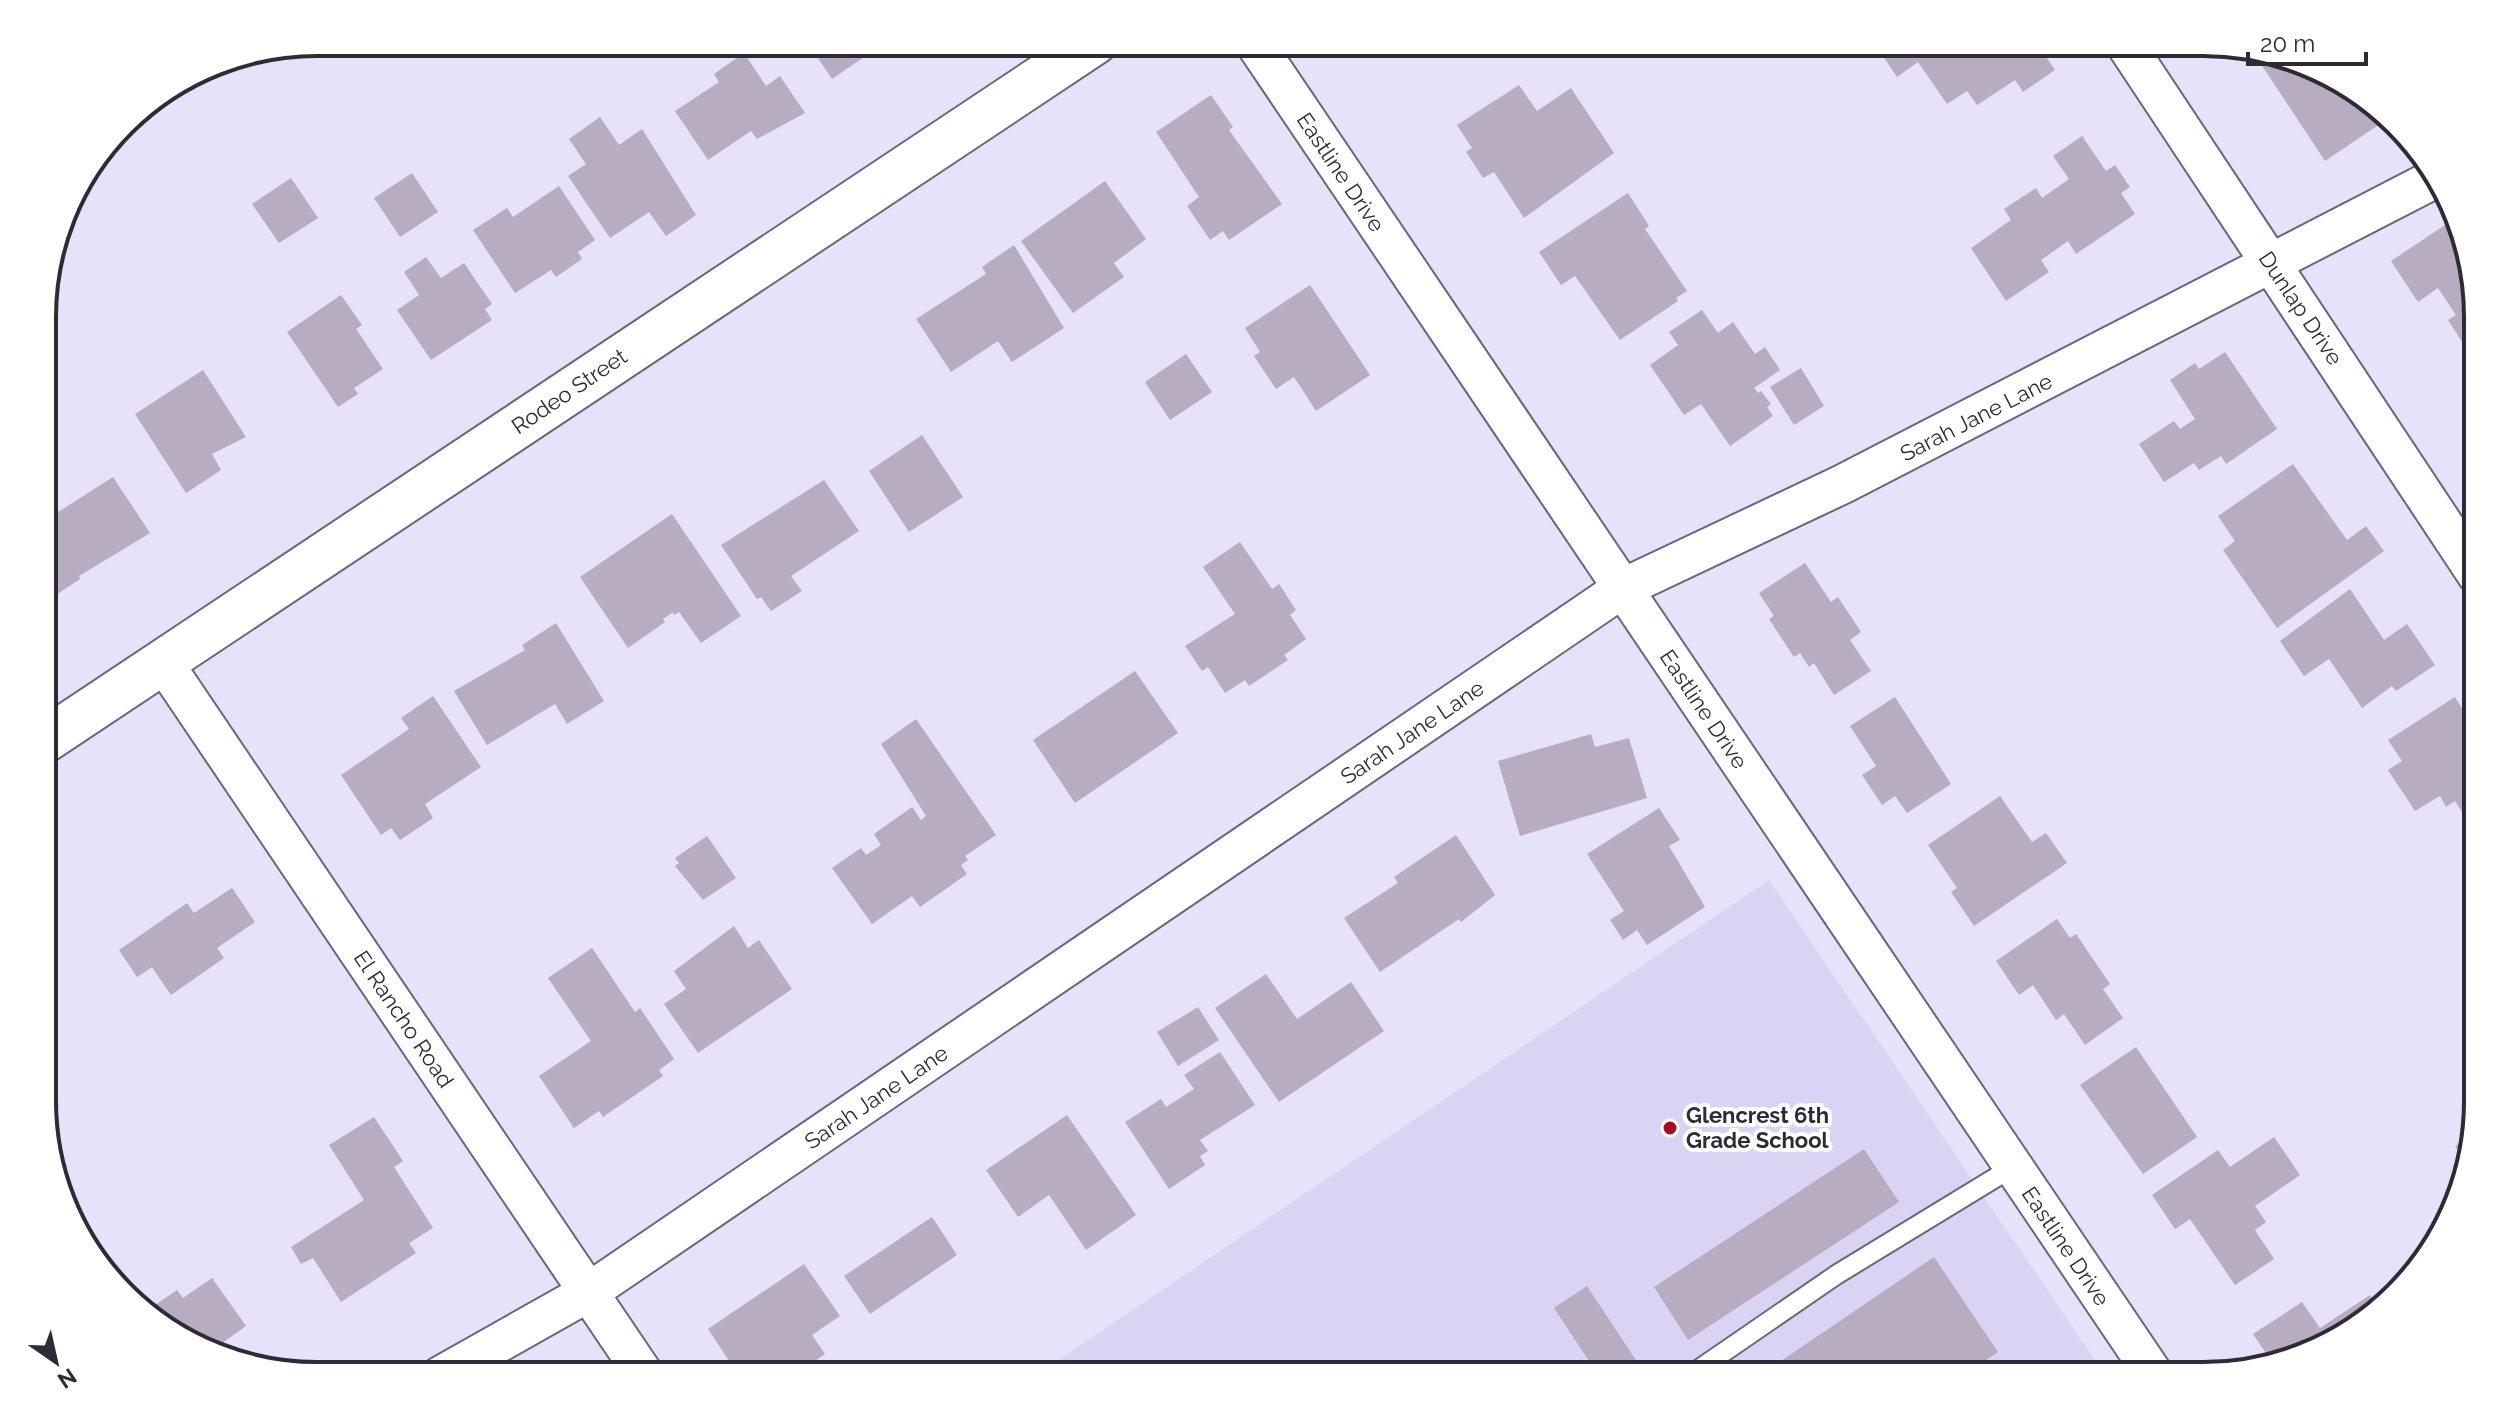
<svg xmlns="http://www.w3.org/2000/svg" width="2520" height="1418" font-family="Raleway,sans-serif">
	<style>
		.built { fill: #d9d4f4 }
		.building { fill: #b8acc2 }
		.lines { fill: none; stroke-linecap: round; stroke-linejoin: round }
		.service-casing { stroke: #69667b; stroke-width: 22 }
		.minor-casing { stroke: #69667b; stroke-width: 42 }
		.tertiary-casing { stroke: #69667b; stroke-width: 48 }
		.service { stroke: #fff; stroke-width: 18 }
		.minor { stroke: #fff; stroke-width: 38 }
		.tertiary { stroke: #fff; stroke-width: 44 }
		.poi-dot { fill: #a50c20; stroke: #fff; stroke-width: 3 }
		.labels { text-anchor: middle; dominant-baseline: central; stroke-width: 8; stroke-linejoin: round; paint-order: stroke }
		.street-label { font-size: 22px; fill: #2d2c35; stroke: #fff }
		.poi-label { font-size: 22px; font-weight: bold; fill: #2d2c35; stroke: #fff; text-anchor: start }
		.rim { fill: none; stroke: #2d2c35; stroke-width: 4 }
	</style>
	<rect width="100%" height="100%" fill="#e5e2fa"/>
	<!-- built -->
	<path class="built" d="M1769 880 2105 1375 1035 1376Z"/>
	<!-- building -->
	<g class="building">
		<path d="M807 42H886L832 79Z"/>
		<path d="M1888 42H1995L2003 54 2021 42H2036L2055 70 2023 92 2015 80 1977 105 1967 91 1947 104 1918 62 1897 77 1878 49Z"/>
		<path d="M744 53 766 86 780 76 805 113 757 139 751 131 708 160 675 111 719 82 714 74Z"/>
		<path d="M2263 58 2340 79 2383 122 2325 161 2259 61Z"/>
		<path d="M1519 85 1537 111 1571 88 1614 153 1524 218 1494 172 1483 178 1466 152 1472 148 1457 125Z"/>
		<path d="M1211 95 1233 127 1229 130 1282 204 1229 240 1223 231 1210 240 1187 206 1199 197 1156 132Z"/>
		<path d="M600 117 619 145 642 129 696 215 666 236 649 212 610 238 568 176 586 164 569 139Z"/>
		<path d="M2082 136 2106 171 2115 165 2130 187 2121 193 2135 214 2076 254 2068 241 2041 260 2049 272 2006 301 1971 248 2011 220 2004 209 2036 188 2042 198 2069 179 2053 156Z"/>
		<path d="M412 173 438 212 400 237 374 198Z"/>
		<path d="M291 178 318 218 279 243 252 204Z"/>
		<path d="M1105 181 1146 239 1114 263 1124 277 1073 313 1021 241Z"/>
		<path d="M559 186 595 240 578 252 582 259 556 277 551 270 515 293 473 230 507 208 513 217Z"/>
		<path d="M1628 193 1649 226 1645 229 1687 291 1676 298 1678 301 1620 340 1575 276 1561 285 1539 252Z"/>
		<path d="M2451 221 2477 299 2475 362 2448 320 2456 315 2438 288 2418 302 2391 261Z"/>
		<path d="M1014 245 1064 328 1012 362 998 341 951 372 916 319 986 274 982 267Z"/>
		<path d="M426 257 441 278 464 263 492 304 485 309 492 320 431 360 397 310 419 295 404 272Z"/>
		<path d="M1310 285 1370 375 1316 411 1294 377 1276 389 1254 356 1260 352 1245 328Z"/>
		<path d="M341 295 362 325 356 329 383 369 354 388 358 394 338 407 287 332Z"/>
		<path d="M1702 310 1718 333 1733 322 1755 354 1765 347 1780 370 1754 388 1758 393 1761 391 1771 404 1767 407 1773 416 1730 446 1701 404 1684 415 1650 365 1678 345 1669 332Z"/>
		<path d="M2225 352 2277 429 2226 464 2221 456 2199 470 2194 463 2164 482 2139 444 2174 421 2180 429 2195 419 2170 380 2195 363 2199 369Z"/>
		<path d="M1186 354 1212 392 1170 420 1145 382Z"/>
		<path d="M1801 368 1824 406 1794 425 1770 387Z"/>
		<path d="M203 370 246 437 212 454 221 470 186 493 135 414Z"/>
		<path d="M922 435 963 497 909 532 869 471Z"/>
		<path d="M2293 464 2347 540 2366 526 2384 551 2277 628 2223 550 2235 541 2218 516Z"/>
		<path d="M113 477 150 533 79 576 80 579 50 599 44 590V521Z"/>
		<path d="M824 480 859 531 791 576 802 591 771 611 761 597 757 599 721 545Z"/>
		<path d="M672 514 741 616 701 643 679 612 674 615 673 612 663 619 665 622 628 648 580 577Z"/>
		<path d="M1240 542 1272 589 1279 584 1296 610 1290 615 1306 639 1284 655 1288 660 1249 686 1245 680 1225 693 1208 667 1202 671 1185 646 1235 614 1203 567Z"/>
		<path d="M1805 563 1831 602 1838 597 1861 632 1850 640 1871 671 1834 695 1814 663 1809 667 1800 653 1794 657 1769 619 1774 616 1759 593Z"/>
		<path d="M2350 589 2384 640 2407 624 2435 665 2396 691 2392 686 2362 708 2329 659 2304 676 2280 641Z"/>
		<path d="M556 623 604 701 567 724 555 704 487 745 454 691 525 650 522 645Z"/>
		<path d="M1135 671 1178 733 1075 803 1033 740Z"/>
		<path d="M433 696 481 767 425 804 433 818 400 840 391 828 381 835 341 775 409 729 401 718Z"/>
		<path d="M1895 697 1951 784 1907 813 1895 796 1882 805 1862 775 1876 766 1850 726Z"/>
		<path d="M2455 697 2477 733V828L2474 830 2455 801 2446 807 2440 796 2415 811 2388 770 2402 761 2388 740Z"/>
		<path d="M916 719 996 835 965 856 968 860 961 865 967 874 920 907 912 896 872 924 832 868 861 848 866 855 881 845 874 834 912 807 921 820 926 816 881 744Z"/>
		<path d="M1591 734 1595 747 1629 738 1647 798 1520 836 1498 761Z"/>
		<path d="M2000 796 2032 842 2046 833 2067 863 1974 926 1951 892 1957 888 1928 845Z"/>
		<path d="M1659 808 1680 840 1669 846 1705 907 1647 945 1637 930 1623 940 1610 920 1624 911 1587 854Z"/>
		<path d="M1456 835 1495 895 1461 922 1459 919 1380 972 1344 918 1398 883 1394 877Z"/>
		<path d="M707 836 736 878 703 900 675 866 679 863 675 858Z"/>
		<path d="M232 888 255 922 217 948 224 958 171 995 152 967 137 977 119 950 187 903 194 913Z"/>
		<path d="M2057 919 2070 938 2076 934 2110 984 2103 989 2123 1018 2085 1045 2064 1014 2056 1020 2033 985 2019 995 1996 961Z"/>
		<path d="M734 926 748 948 759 940 792 989 698 1053 664 1004 686 989 674 971Z"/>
		<path d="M592 948 635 1012 640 1008 674 1059 659 1070 663 1076 603 1117 599 1111 574 1128 539 1076 591 1041 548 978Z"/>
		<path d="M1266 974 1297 1019 1351 982 1384 1031 1279 1102 1215 1008Z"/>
		<path d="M1198 1007 1219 1040 1178 1066 1157 1032Z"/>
		<path d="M2136 1047 2197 1137 2143 1174 2080 1085Z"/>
		<path d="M1220 1052 1255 1105 1200 1140 1208 1151 1200 1156 1205 1165 1169 1189 1125 1122 1161 1099 1166 1107 1194 1089 1184 1075Z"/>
		<path d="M1067 1115 1136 1215 1086 1250 1049 1195 1018 1217 986 1170Z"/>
		<path d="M374 1117 403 1161 394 1167 433 1228 409 1243 416 1253 341 1302 313 1258 301 1264 291 1247 364 1200 329 1145Z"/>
		<path d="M2473 1134 2465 1160V1161L2455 1146Z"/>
		<path d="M2274 1137 2300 1175 2255 1206 2266 1222 2255 1230 2274 1259 2235 1285 2190 1219 2175 1229 2152 1195 2218 1150 2230 1167Z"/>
		<path d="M1864 1149 1899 1202 1688 1340 1654 1287Z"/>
		<path d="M932 1217 957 1255 870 1314 844 1276Z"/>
		<path d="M1934 1257 1998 1352 1962 1376H1759Z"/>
		<path d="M804 1264 840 1316 812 1335 825 1354 799 1372 802 1376H739L708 1329Z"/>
		<path d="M212 1278 246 1326 214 1349 180 1339 148 1310 177 1290 183 1298Z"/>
		<path d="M1587 1286 1645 1374 1643 1376H1599L1554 1308Z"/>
		<path d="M2370 1295 2377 1306 2355 1330 2261 1362 2268 1356 2253 1334 2302 1302 2320 1328Z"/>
	</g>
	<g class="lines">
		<!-- service casing -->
		<g class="service-casing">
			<path id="service" d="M1689 1376 1836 1275 2013 1167"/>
		</g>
		<!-- minor casing -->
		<g class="minor-casing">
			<g id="minor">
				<path d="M1254 42 2154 1375"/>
				<path d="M2124 42 2477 575"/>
				<path d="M163 662 645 1376"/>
				<path d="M440 1376 589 1292 1623 588 1843 484 2436 178"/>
			</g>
		</g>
		<!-- tertiary casing -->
		<g class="tertiary-casing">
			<path id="tertiary" d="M44 741 1095 42"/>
		</g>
		<!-- service -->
		<use href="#service" class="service"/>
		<!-- minor -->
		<use href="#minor" class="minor"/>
		<!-- tertiary -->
		<use href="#tertiary" class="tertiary"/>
	</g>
	<!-- markers -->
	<circle class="poi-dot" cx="1670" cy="1128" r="8"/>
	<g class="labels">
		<!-- street labels -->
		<g class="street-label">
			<text transform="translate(1341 172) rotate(56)">Eastline Drive</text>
			<text transform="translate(2301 308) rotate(56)">Dunlap Drive</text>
			<text transform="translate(569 391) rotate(-34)">Rodeo Street</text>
			<text transform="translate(1976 417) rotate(-27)">Sarah Jane Lane</text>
			<text transform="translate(1704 709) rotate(56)">Eastline Drive</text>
			<text transform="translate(1412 732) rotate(-34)">Sarah Jane Lane</text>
			<text transform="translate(404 1019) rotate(56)">El Rancho Road</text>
			<text transform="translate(876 1097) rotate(-34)">Sarah Jane Lane</text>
			<text transform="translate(2066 1246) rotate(56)">Eastline Drive</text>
		</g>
		<!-- poi labels -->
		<g class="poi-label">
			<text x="1686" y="1115">Glencrest 6th<tspan x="1686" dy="25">Grade School</tspan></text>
		</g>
	</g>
	<!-- crop -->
	<path d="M0 0H2520V1418H0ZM317 56H2203A261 261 0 0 1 2464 317V1101A261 261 0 0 1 2203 1362H317A261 261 0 0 1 56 1101V317A261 261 0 0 1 317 56Z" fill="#fff" fill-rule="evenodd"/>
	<path class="rim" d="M317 56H2203A261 261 0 0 1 2464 317V1101A261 261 0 0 1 2203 1362H317A261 261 0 0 1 56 1101V317A261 261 0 0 1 317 56Z"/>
	<!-- north arrow -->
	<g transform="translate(56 1362) rotate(146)" stroke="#ffffff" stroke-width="6" paint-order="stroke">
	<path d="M0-6L14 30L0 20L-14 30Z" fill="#2d2c35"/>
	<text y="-12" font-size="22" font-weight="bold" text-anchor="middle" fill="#2d2c35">N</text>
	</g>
	<!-- scale -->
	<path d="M2248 52v12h118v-12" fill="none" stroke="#2d2c35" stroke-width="4"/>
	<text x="2260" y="52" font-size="24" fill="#2d2c35" stroke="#ffffff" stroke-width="6" paint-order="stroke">20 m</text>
</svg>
